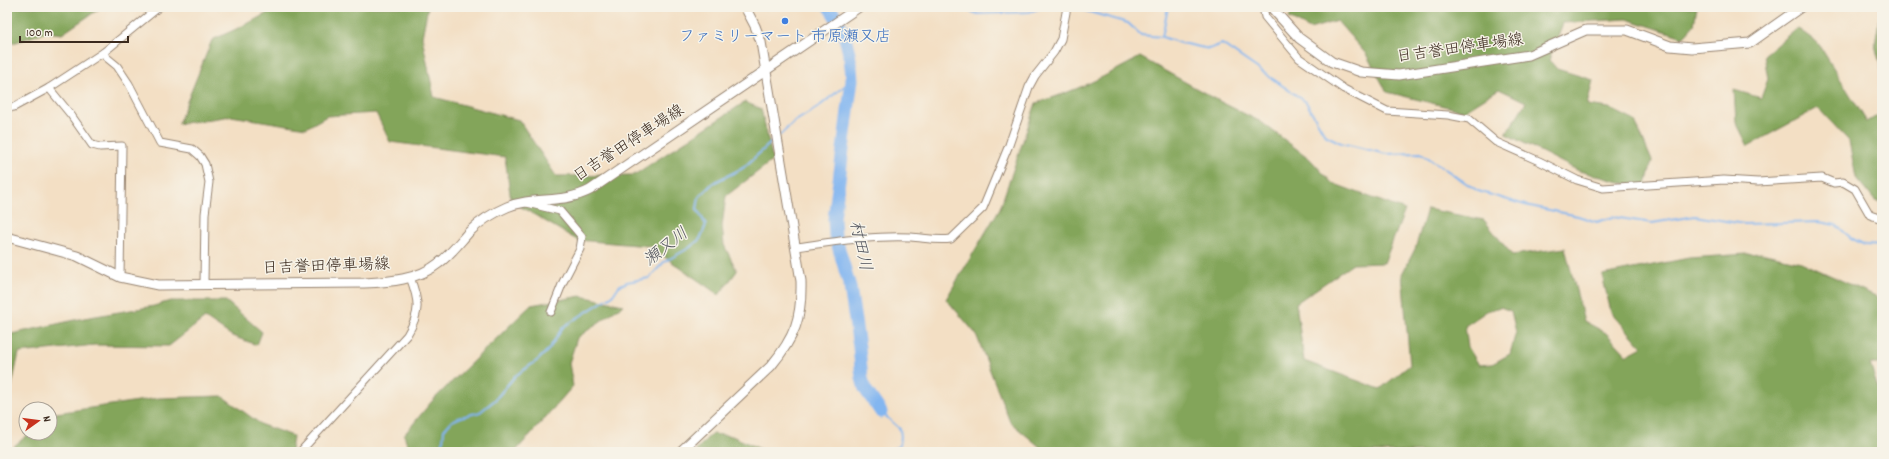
<svg xmlns="http://www.w3.org/2000/svg" width="1889" height="459" font-family="Dekko,'Klee One',sans-serif">
	<style>
		.forest { fill: #83a55a; stroke: #5f683c; fill-rule: evenodd }
		.lines { fill: none; stroke-linecap: round; stroke-linejoin: round }
		.stream { stroke: #83b6f0; stroke-width: 2 }
		.river { stroke: #83b6f0; stroke-width: 13 }
		.street-casing { stroke: #978471; stroke-width: 9 }
		.secondary-casing { stroke: #978471; stroke-width: 11 }
		.street { stroke: #fff; stroke-width: 7 }
		.secondary { stroke: #fff; stroke-width: 9 }
		.shop-dot { fill: #3f7fe0; stroke: #f7f3e8; stroke-width: 1.5 }
		.labels { text-anchor: middle; dominant-baseline: central; stroke-width: 3; stroke-linejoin: round; paint-order: stroke }
		.shop-label { font-size: 16px; fill: #366cbe; stroke: #f7f3e8 }
		.street-label { font-size: 16px; fill: #3b2a1e; stroke: #f7f3e8 }
		.water-label { font-size: 17px; font-style: italic; fill: #51545d; stroke: #f7f3e8 }
	</style>
	<rect width="100%" height="100%" fill="#f7f3e8"/>
	<filter id="ink" filterUnits="userSpaceOnUse"><feTurbulence type="fractalNoise" baseFrequency=".025" numOctaves="2"/><feDisplacementMap in="SourceGraphic" scale="8" xChannelSelector="R" yChannelSelector="G"/><feConvolveMatrix kernelMatrix="1 2 1 2 8 2 1 2 1" color-interpolation-filters="sRGB"/></filter>
	<filter id="wash" filterUnits="userSpaceOnUse"><feTurbulence type="fractalNoise" baseFrequency=".012" numOctaves="4" result="noise"/><feDisplacementMap in="SourceGraphic" scale="16" xChannelSelector="R" yChannelSelector="G"/><feGaussianBlur stdDeviation="0.9" result="paint"/><feColorMatrix in="noise" values="0 0 0 0 0 0 0 0 0 0 0 0 0 0 0 0 0 1.4 0 .05"/><feComposite in="paint" operator="in"/></filter>
	<g filter="url(#wash)">
		<rect width="100%" height="100%" fill="#f3dfc4"/>
		<!-- forest -->
		<g class="forest">
			<path d="M7 7H102L62 34 46 32 10 44 7 43Z"/>
			<path d="M273 7H428L422 37 434 97 519 120 556 176 634 175 745 102 761 109 773 160 726 196 722 226 724 245 737 271 719 295 649 246 577 240 511 201 505 157 390 142 376 113 327 116 306 128 231 116 178 124 212 40 247 24 273 10Z"/>
			<path d="M1295 7H1697L1694 25 1683 37 1627 19 1563 23 1549 60 1557 69 1593 80 1587 105 1609 108 1635 121 1652 161 1645 189 1579 171 1506 134 1526 102 1499 89 1464 111 1387 92 1366 54 1337 21 1310 29 1289 18Z"/>
			<path d="M1882 11V72L1875 45 1880 14Z"/>
			<path d="M1797 28 1818 43 1867 122 1882 113V202L1875 201 1856 178 1849 141 1818 108 1748 146 1736 122 1734 90 1761 98 1768 79 1764 55Z"/>
			<path d="M1140 57 1221 102 1261 122 1310 159 1332 183 1405 210 1384 263 1353 264 1296 303 1304 361 1380 389 1410 365 1402 274 1415 249 1427 209 1484 220 1512 255 1565 248 1584 321 1606 333 1627 355 1642 347 1611 312 1602 275 1689 258 1761 253 1801 262 1882 299V364H1870L1882 400V452H1046L1010 422 976 334 946 299 1000 208 1036 103C1073 92 1107 76 1140 57ZM1500 307 1511 311 1516 332 1510 354 1492 364 1479 365 1468 347 1465 326 1487 311Z"/>
			<path d="M581 296 623 305 577 338 569 363 573 386 515 452H410L404 435 432 401 531 305Z"/>
			<path d="M170 301H226L262 332 257 345 232 336 205 318 169 346 95 345 19 353 10 394 7 396V335L84 318 154 306Z"/>
			<path d="M222 396 262 425 293 436 291 452H7L30 433H50V418L56 413 159 398Z"/>
			<path d="M711 434 732 436 767 452H695Z"/>
		</g>
		<g class="lines">
			<!-- stream -->
			<g class="stream">
				<path d="M958 7 978 14 1029 12 1044 7"/>
				<path d="M1078 7 1086 11 1128 23 1141 35 1162 37 1181 43 1209 49 1222 44 1306 102 1325 135 1341 143 1386 154 1421 153 1478 191 1525 205 1578 216 1597 222 1613 217 1652 223 1695 216 1744 224 1819 222 1836 225 1851 238 1865 245 1882 246"/>
				<path d="M1162 37 1168 7"/>
				<path d="M780 135 794 122 817 108 852 80"/>
				<path d="M881 412 900 429 901 437 899 446 888 452"/>
				<path d="M442 452 444 430 452 421 461 417 480 412 495 400 515 376 538 360 549 349 563 327 613 295 619 286 627 282 649 278 664 262 689 248 700 239 706 225 697 209 699 197 713 183 743 168 774 140"/>
			</g>
			<!-- river -->
			<path class="river" d="M829 7C845 28 851 55 852 80L834 219 835 235 850 287 859 347 862 378 865 389 881 412"/>
		</g>
	</g>
	<g filter="url(#ink)">
		<g class="lines">
			<!-- street casing -->
			<g class="street-casing">
				<g id="street">
					<path d="M1263 7 1265 17 1299 58 1344 89 1387 111 1448 115 1469 119 1496 142 1539 161 1577 180 1603 188 1724 180 1758 182 1822 178 1834 183 1843 182 1855 189 1870 215 1882 219"/>
					<path d="M104 52 106 57 117 66 129 84 160 143 192 149 200 156 205 164 209 182 205 214 204 284"/>
					<path d="M49 88 71 115 92 145 100 147 122 146 120 277"/>
					<path d="M7 108 14 107 49 88 104 52 159 7"/>
					<path d="M527 203 560 211 582 237 580 249 563 282 551 312"/>
					<path d="M796 247C833 242 873 235 911 237 925 238 937 241 951 239L983 208 1009 145 1029 87 1035 76 1054 52 1061 39 1067 7"/>
					<path d="M300 452 407 335C421 312 419 301 410 277"/>
				</g>
			</g>
			<!-- secondary casing -->
			<g class="secondary-casing">
				<g id="secondary">
					<path d="M1271 7 1299 38 1332 62 1361 72 1399 75 1529 55 1586 30H1627L1670 46 1692 48 1750 43 1801 7"/>
					<path d="M7 237 77 256 120 277 158 285 364 283C389 282 418 280 439 263 451 254 459 243 469 232 479 222 493 213 507 207 533 196 564 204 590 190L859 7"/>
					<path d="M680 452 771 366C795 337 802 318 801 281L761 42 755 26 745 7"/>
				</g>
			</g>
			<!-- street -->
			<use href="#street" class="street"/>
			<!-- secondary -->
			<use href="#secondary" class="secondary"/>
		</g>
	</g>
	<!-- markers -->
	<circle class="shop-dot" cx="785" cy="21" r="4"/>
	<g class="labels">
		<!-- shop labels -->
		<g class="shop-label">
			<text x="785" y="37">ファミリーマート 市原瀬又店</text>
		</g>
		<!-- street labels -->
		<g class="street-label">
			<text transform="translate(1460 49) rotate(-8)">日吉誉田停車場線</text>
			<text transform="translate(629 144) rotate(-33)">日吉誉田停車場線</text>
			<text transform="translate(326 267) rotate(-2)">日吉誉田停車場線</text>
		</g>
		<!-- water labels -->
		<g class="water-label">
			<text transform="translate(859 246) rotate(78)">村田川</text>
			<text transform="translate(667 248) rotate(-38)">瀬又川</text>
		</g>
	</g>
	<!-- margin -->
	<rect width="1889" height="459" fill="none" stroke="#f7f3e8" stroke-width="24"/>
	<!-- north arrow -->
	<g transform="translate(38 421) rotate(76)"><circle r="19" fill="#f7f3e8" stroke="#aca397"/>
	<path d="M0-3L7 15L0 10L-7 15Z" fill="#c8321e"/>
	<text y="-6" font-size="11" font-weight="bold" text-anchor="middle" fill="#3b2a1e">N</text>
	</g>
	<!-- scale -->
	<path d="M20 36v6h108v-6" fill="none" stroke="#3b2a1e" stroke-width="2"/>
	<text x="26" y="36" font-size="12" fill="#3b2a1e" stroke="#f7f3e8" stroke-width="3" paint-order="stroke">100 m</text>
</svg>
